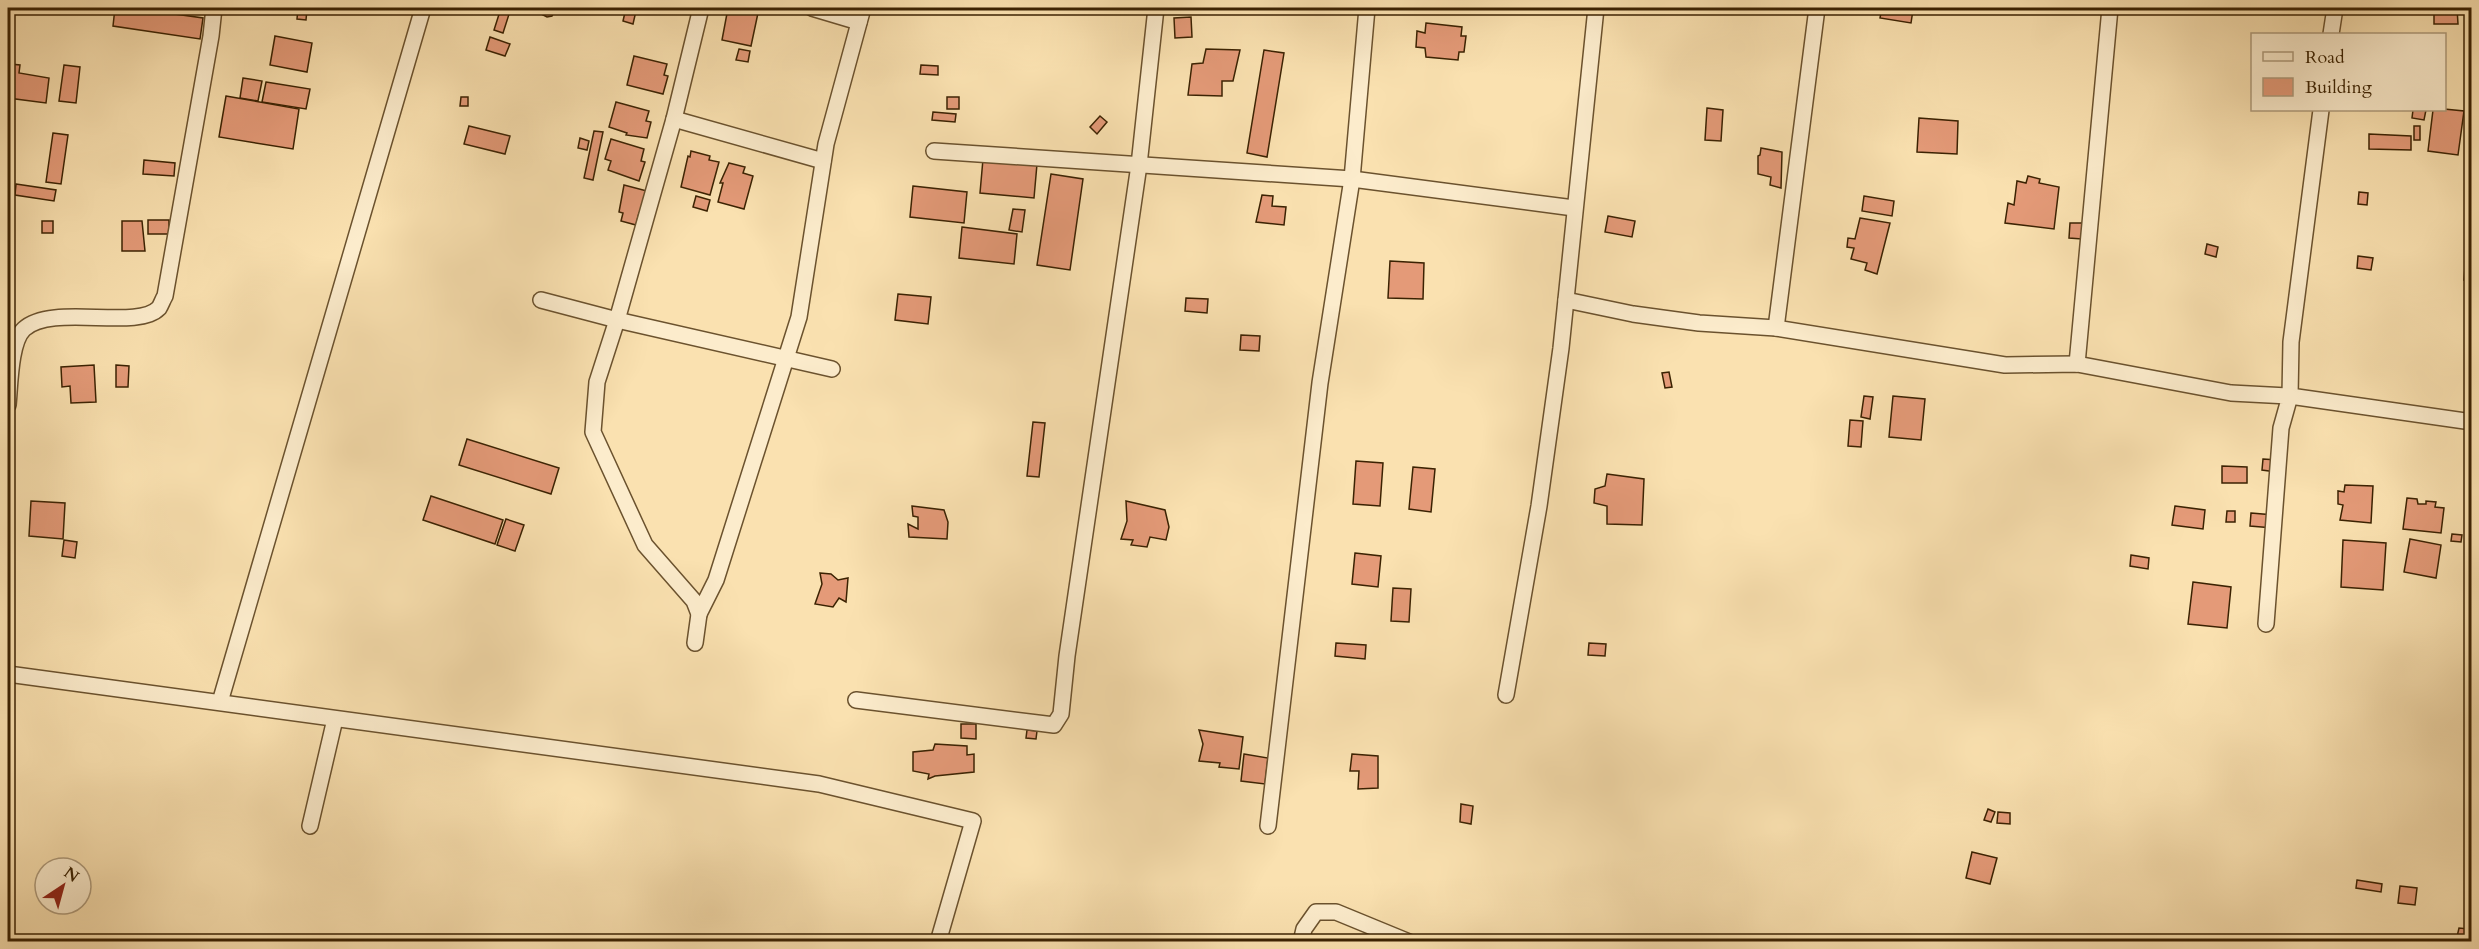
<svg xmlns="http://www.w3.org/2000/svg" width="2479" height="949" font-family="Cardo,serif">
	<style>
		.building { fill: #e49a78; stroke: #3b2202; stroke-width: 1.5 }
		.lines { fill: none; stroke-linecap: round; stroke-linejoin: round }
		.street-casing { stroke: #6b522e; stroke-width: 18 }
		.street { stroke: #fceccc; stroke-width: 15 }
	</style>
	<rect width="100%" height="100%" fill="#fae1b0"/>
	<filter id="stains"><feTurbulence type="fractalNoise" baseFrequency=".00333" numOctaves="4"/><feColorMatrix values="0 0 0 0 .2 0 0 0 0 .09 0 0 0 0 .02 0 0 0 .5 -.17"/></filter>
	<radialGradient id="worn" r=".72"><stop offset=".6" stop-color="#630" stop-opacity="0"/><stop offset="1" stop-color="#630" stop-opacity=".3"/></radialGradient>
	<!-- building -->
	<g class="building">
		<path d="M115 8H132L203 18 200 39 113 26Z"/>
		<path d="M298 8 307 9 306 20 297 19Z"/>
		<path d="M501 8H511L503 33 494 30Z"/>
		<path d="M537 8H556L552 16 547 17 539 13Z"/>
		<path d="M626 8 636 11 633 24 623 21Z"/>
		<path d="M665 8H688L687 11 680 9V11Z"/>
		<path d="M728 8H750L749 11 758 13 751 46 722 40Z"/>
		<path d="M1882 8 1913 10 1911 23 1880 18Z"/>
		<path d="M2430 8H2457L2458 24H2434V10Z"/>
		<path d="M1191 17 1192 37 1175 38 1174 18Z"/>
		<path d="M1426 23 1462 27 1461 36H1466L1464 52H1459L1458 60 1426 57 1425 48 1416 47 1417 31 1425 33Z"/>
		<path d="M275 36 312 43 307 72 270 65Z"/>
		<path d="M490 37 510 44 505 56 486 50Z"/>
		<path d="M739 49 750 51 748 62 736 60Z"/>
		<path d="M1206 49 1240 50 1233 81H1222V96L1188 95 1192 64 1203 63Z"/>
		<path d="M1264 50 1284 53 1267 157 1247 153Z"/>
		<path d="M634 56 667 64 664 75 668 76 663 94 627 85Z"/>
		<path d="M10 64 20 65 19 73 49 78 46 103 8 98V72Z"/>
		<path d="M64 65 80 67 76 103 59 101Z"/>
		<path d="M921 65 938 66V75L920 74Z"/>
		<path d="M243 78 262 81 258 101 240 98Z"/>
		<path d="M266 82 310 89 306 109 262 102Z"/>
		<path d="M226 96 299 109 293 149 219 137Z"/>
		<path d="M461 97H468V106H460Z"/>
		<rect x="947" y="97" width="12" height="12"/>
		<path d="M616 102 649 111 646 121 651 122 647 138 626 135 627 133 609 127Z"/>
		<path d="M1707 108 1723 110 1721 141 1705 140Z"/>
		<path d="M2444 109 2464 111 2458 155 2428 151 2433 110Z"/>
		<path d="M2413 110H2426L2424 120 2412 118Z"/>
		<path d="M933 112 956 114 955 122 932 120Z"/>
		<path d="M1100 116 1107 122 1097 134 1090 127Z"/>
		<path d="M1919 118 1958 121 1957 154 1917 152Z"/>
		<path d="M469 126 510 136 505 154 464 144Z"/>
		<rect x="2414" y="126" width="6" height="14"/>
		<path d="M594 131 603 132 593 180 584 178Z"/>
		<path d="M53 133 68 135 61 184 46 182Z"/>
		<path d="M2369 134 2411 136V150L2369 149Z"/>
		<path d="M580 138 589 141 587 150 578 148Z"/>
		<path d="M611 139 644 149 641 161 645 162 639 181 608 170 611 161 605 159Z"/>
		<path d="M1761 148 1782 152 1781 188 1770 185 1771 177 1758 174V156L1760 155Z"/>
		<path d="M691 151 710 156 709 160 719 162 710 195 681 187 688 156 690 157Z"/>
		<path d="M983 159 1037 164 1034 198 980 193Z"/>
		<path d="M144 160 175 163 174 176 143 174Z"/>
		<path d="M729 163 745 167 743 173 753 176 744 209 718 202 723 183H720Z"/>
		<path d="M1051 174 1083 179 1070 270 1037 265Z"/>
		<path d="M2028 176 2040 179 2039 183 2059 187 2054 229 2005 223 2008 203 2014 205 2017 181 2026 183Z"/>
		<path d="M16 184 56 190 54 201 15 195Z"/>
		<path d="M624 185 647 191 642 214 639 213 636 225 621 221 623 213 619 212Z"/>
		<path d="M913 186 967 192 964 223 910 217Z"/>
		<path d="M2359 192 2368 193 2367 205 2358 204Z"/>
		<path d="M1262 195 1273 196 1272 206 1286 207 1284 225 1256 222Z"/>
		<path d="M696 196 710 200 707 211 693 207Z"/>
		<path d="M1864 196 1894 201 1892 216 1862 211Z"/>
		<path d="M1013 209 1025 210 1022 232 1009 230Z"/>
		<path d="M1608 216 1635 221 1632 237 1605 232Z"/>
		<path d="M1860 218 1890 223 1877 274 1865 270 1867 263 1851 259 1854 248 1847 247 1848 238 1855 239Z"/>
		<path d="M8 220H11L9 245H8Z"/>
		<rect x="148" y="220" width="21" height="14"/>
		<rect x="42" y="221" width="11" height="12"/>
		<path d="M122 221H142L145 251H122Z"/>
		<path d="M2070 223H2083L2082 239 2069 238Z"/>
		<path d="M962 227 1017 234 1014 264 959 258Z"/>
		<path d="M2207 244 2218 247 2216 257 2205 254Z"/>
		<path d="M2358 256 2373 258 2371 270 2357 268Z"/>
		<path d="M1390 261 1424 263 1423 299 1388 298Z"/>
		<path d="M2465 267 2472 268V281L2464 280Z"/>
		<path d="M898 294 931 297 928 324 895 320Z"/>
		<path d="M1186 298 1208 299 1207 313 1185 311Z"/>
		<path d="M1241 335 1260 336 1259 351 1240 350Z"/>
		<path d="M94 365 96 402 71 403 70 386 62 387 61 367Z"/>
		<path d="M116 365 129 366 128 387H116Z"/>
		<path d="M1669 372 1672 387 1665 388 1662 373Z"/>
		<path d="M1864 396 1873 397 1870 419 1861 417Z"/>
		<path d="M1893 396 1925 399 1921 440 1889 437Z"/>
		<path d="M1850 420 1863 421 1861 447 1848 446Z"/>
		<path d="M1033 422 1045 423 1039 477 1027 476Z"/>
		<path d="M467 439 559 468 551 494 459 465Z"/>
		<path d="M2263 459 2277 460 2276 472 2262 470Z"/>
		<path d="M1356 461 1383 463 1380 506 1353 504Z"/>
		<path d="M2222 466 2247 467V483H2222Z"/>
		<path d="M1413 467 1435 469 1431 512 1409 509Z"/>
		<path d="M1607 474 1644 479 1642 525 1607 524V506L1594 503 1595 489 1605 486Z"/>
		<path d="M2345 485 2373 486 2371 523 2340 520 2343 505 2338 504V491L2344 492Z"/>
		<path d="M431 496 503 520 495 544 423 520Z"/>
		<path d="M2407 498 2417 499 2418 504H2426V501L2436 502 2435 507 2444 508 2441 533 2403 529Z"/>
		<path d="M31 501 65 503 63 539 29 536Z"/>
		<path d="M1126 501 1165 510 1169 527 1166 540 1150 537 1147 547 1131 545 1133 540 1121 539 1127 521Z"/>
		<path d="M912 506 944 510 948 522 947 539 909 537 908 524 918 529V517L913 516Z"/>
		<path d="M2175 506 2205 510 2203 529 2172 525Z"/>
		<path d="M2227 511H2235V522H2226Z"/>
		<path d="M2251 513 2274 515 2273 528 2250 526Z"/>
		<path d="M506 519 524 525 515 551 497 545Z"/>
		<path d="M2452 534 2462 535 2461 542 2451 541Z"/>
		<path d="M2410 539 2441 545 2436 578 2404 572Z"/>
		<path d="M64 540 77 542 75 558 62 556Z"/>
		<path d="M2343 540 2386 543 2383 590 2341 587Z"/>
		<path d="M1355 553 1381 556 1378 587 1352 584Z"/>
		<path d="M2131 555 2149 558 2148 569 2130 566Z"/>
		<path d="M820 573 831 574 838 580 848 578 846 602 839 598 833 607 815 604 822 584Z"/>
		<path d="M2193 582 2231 587 2227 628 2188 624Z"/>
		<path d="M1393 588 1411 589 1409 622 1391 621Z"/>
		<path d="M1336 643 1366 645 1365 659 1335 656Z"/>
		<path d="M1589 643 1606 644 1605 656 1588 655Z"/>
		<path d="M961 724H976V739L961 738Z"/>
		<path d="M1027 730 1037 731 1036 739 1026 738Z"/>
		<path d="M1199 730 1243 737 1239 769 1219 767 1220 763 1199 761 1203 744Z"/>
		<path d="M935 744 967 746V755L974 754V772L935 776 928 779 929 774 913 771V752L933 750Z"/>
		<path d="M1244 754 1268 758 1265 784 1241 781Z"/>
		<path d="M1352 754 1378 756V788L1358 789 1359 771H1350Z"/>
		<path d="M1461 804 1473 806 1471 824 1460 822Z"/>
		<path d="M1988 809 1995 812 1991 822 1984 820Z"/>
		<path d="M1998 812 2010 813V824L1997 823Z"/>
		<path d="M1972 852 1997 858 1990 884 1966 878Z"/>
		<path d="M2357 880 2382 884 2381 892 2356 888Z"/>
		<path d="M2400 886 2417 888 2415 905 2398 903Z"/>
		<path d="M2472 913V942L2456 941 2459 928 2469 929Z"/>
	</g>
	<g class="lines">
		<!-- street casing -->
		<g class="street-casing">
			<g id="street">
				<path d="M812 8 859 22"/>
				<path d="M2331 34 2335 8"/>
				<path d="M2321 110 2291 342 2290 396 2472 422"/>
				<path d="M674 119 823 161"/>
				<path d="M934 151 1352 179 1574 208"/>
				<path d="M541 300 617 320 832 369"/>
				<path d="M1566 300 1633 314 1699 323 1776 328 2005 365 2077 364 2231 393 2290 396 2281 428 2266 624"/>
				<path d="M1776 328 1817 8"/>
				<path d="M2077 364 2110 8"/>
				<path d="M8 405C10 386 10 342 24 329 52 303 137 331 159 308 161 305 163 299 165 296L211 36 214 8"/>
				<path d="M699 614 716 580 799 317 826 144 863 8"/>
				<path d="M695 643 699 614 694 601 645 545 593 432 597 382 617 320 674 119 701 8"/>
				<path d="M8 674 819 784 973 821 938 942"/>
				<path d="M1506 695 1539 506 1561 348 1596 8"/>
				<path d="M856 700 1054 725 1061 714 1067 656 1139 165 1156 8"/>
				<path d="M220 702 423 8"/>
				<path d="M310 826 335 719"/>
				<path d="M1268 826 1320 383 1352 179 1367 8"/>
				<path d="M1301 942 1304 929 1316 912H1336L1409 942"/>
			</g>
		</g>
		<!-- street -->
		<use href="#street" class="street"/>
	</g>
	<!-- margin -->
	<rect width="2479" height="949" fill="none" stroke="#fae1b0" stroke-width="30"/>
	<rect x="9" y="9" width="2461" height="931" fill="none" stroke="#3b2202" stroke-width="3"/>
	<rect x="15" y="15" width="2449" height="919" fill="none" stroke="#3b2202" stroke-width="1.5"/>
	<!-- legend -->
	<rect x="2251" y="33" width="195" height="78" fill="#fceccc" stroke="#af9b7b" stroke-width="1.5"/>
	<rect x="2263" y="52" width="30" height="9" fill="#fceccc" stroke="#af9b7b" stroke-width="1.5"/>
	<text x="2305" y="63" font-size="18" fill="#3b2202">Road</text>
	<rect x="2263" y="78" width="30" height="18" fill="#e49a78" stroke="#af9b7b" stroke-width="1.5"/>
	<text x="2305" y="93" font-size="18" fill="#3b2202">Building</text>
	<!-- north arrow -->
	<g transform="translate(63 886) rotate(36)"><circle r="28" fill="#fceccc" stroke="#af9b7b" stroke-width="1.5"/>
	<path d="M0-4.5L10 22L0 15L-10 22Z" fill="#8f2418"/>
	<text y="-9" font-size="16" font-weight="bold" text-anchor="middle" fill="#3b2202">N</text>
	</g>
	<rect width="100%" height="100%" filter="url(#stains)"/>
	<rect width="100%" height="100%" fill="url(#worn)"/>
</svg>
